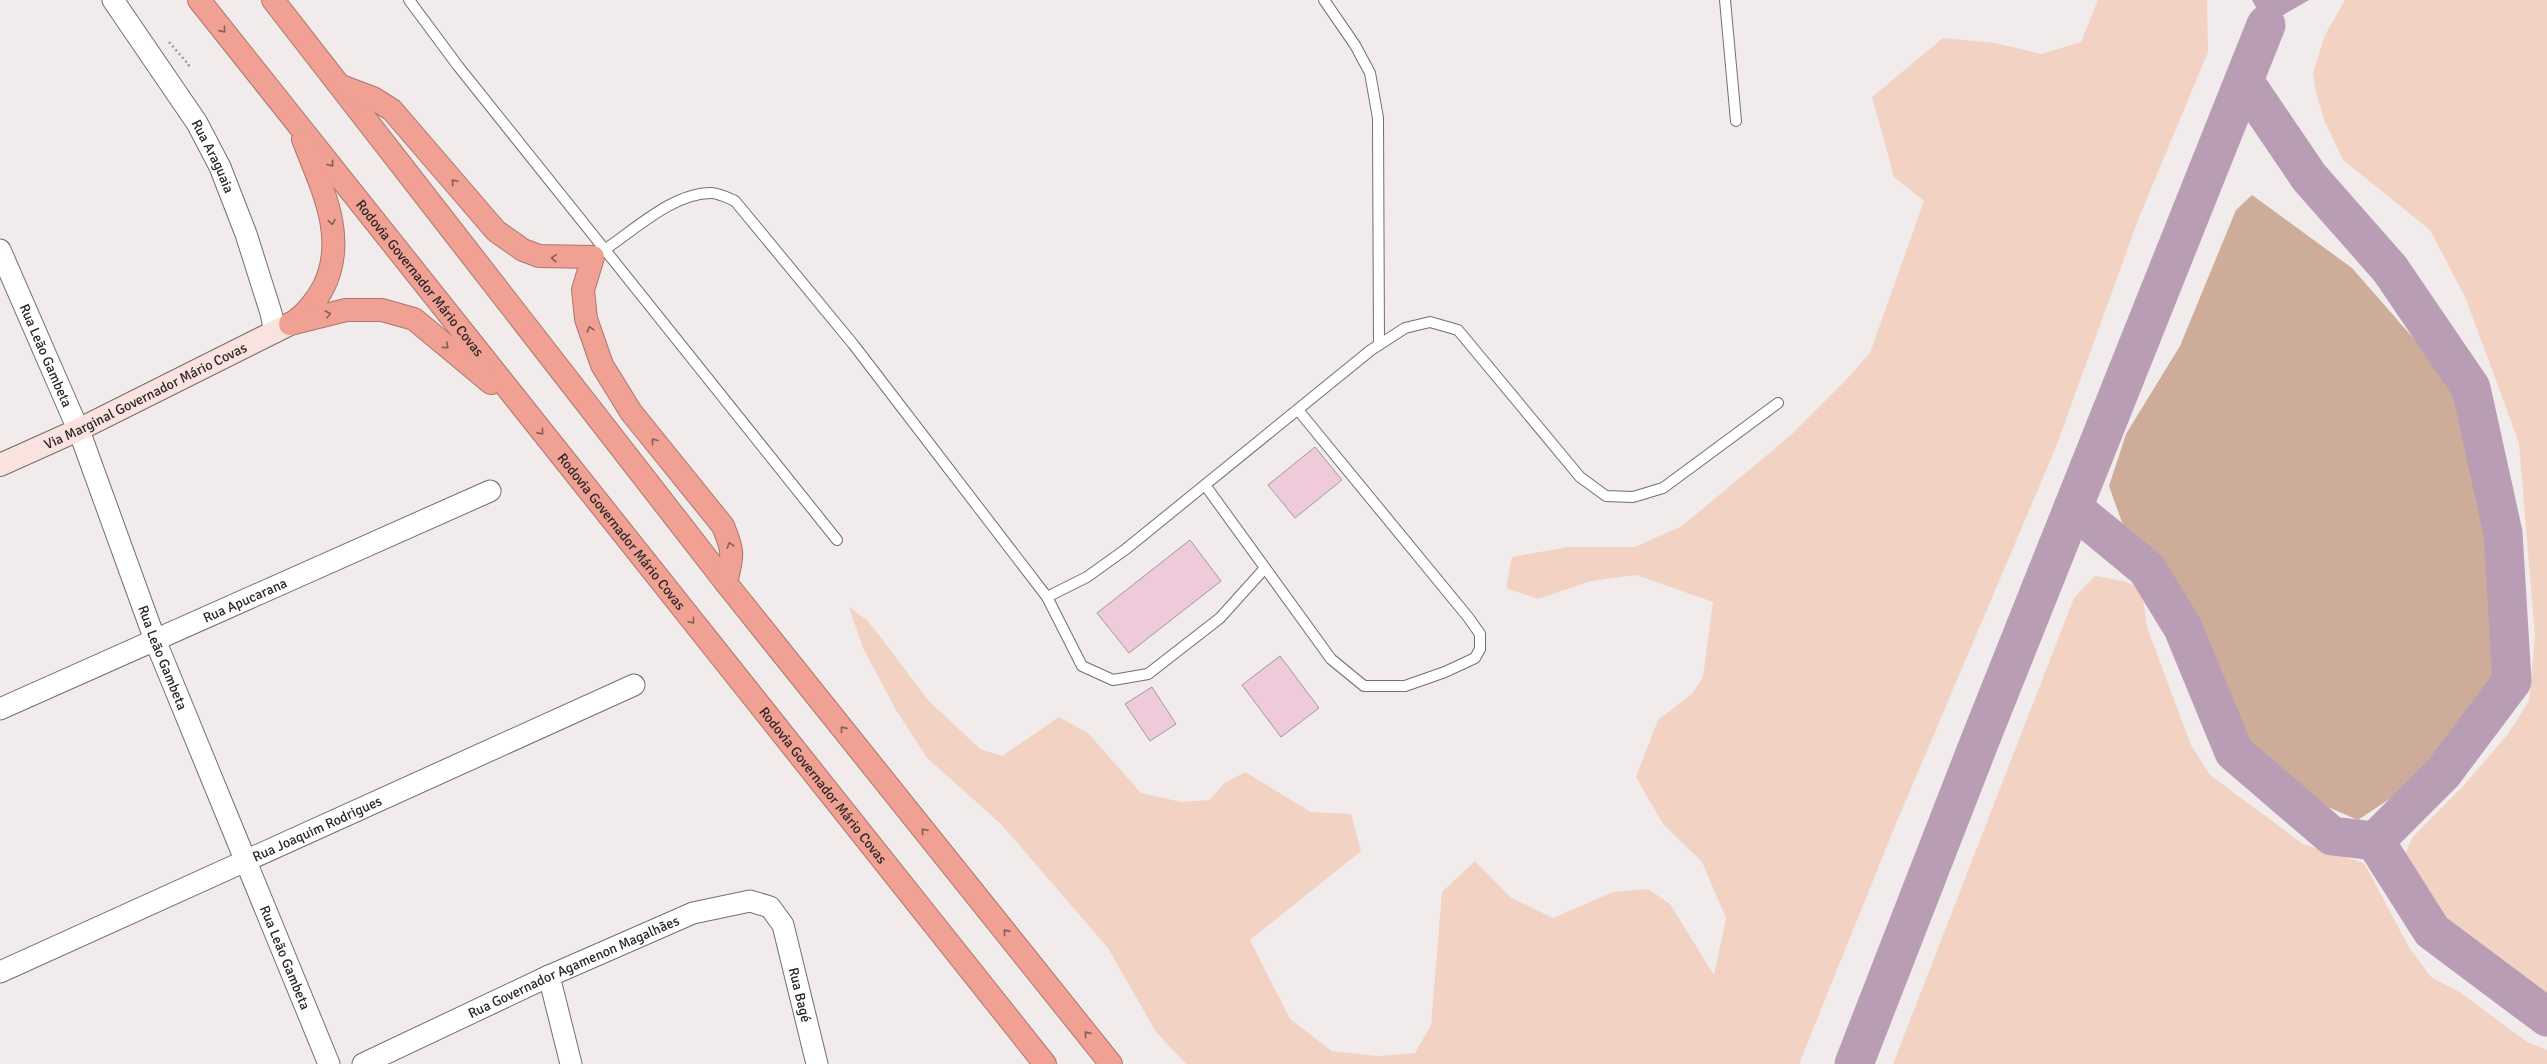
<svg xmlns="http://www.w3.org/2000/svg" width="2547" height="1064" font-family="Signika,sans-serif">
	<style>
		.green { fill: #f2d3c3 }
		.forest { fill: #ceac9a }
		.water { fill: #b89db5 }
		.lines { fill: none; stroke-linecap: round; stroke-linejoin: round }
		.river { stroke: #b89db5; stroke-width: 39 }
		.building { fill: #efcada; stroke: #9f9a9c }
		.service-casing { stroke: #746e6f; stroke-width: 12 }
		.minor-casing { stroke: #746e6f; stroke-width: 23 }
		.secondary-casing { stroke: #746e6f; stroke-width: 24 }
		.motorway-casing { stroke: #ab766e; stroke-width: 24 }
		.path { stroke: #a19c9c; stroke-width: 2.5; stroke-dasharray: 2 3; stroke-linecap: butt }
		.service { stroke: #fff; stroke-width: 10 }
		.minor { stroke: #fff; stroke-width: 21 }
		.secondary { stroke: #fae3df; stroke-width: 22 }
		.motorway { stroke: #f0a193; stroke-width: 22 }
		.oneway { stroke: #835e58 }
		.labels { text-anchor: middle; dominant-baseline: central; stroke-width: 3.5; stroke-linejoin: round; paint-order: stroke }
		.street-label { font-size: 14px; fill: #2a2728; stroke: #fff }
	</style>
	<rect width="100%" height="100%" fill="#f1ebeb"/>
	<!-- green -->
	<g class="green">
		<path d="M2098 0H2207L2208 52 2138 220 2056 447 1895 826 1799 1064H1186L1156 1032 1108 948 1001 824 927 758 896 710 863 648 849 607 867 620 879 635 928 700 980 749 1002 756 1059 717 1088 733 1141 793 1181 802 1209 800 1225 783 1245 772 1311 812 1351 814 1361 851 1250 940 1290 1019 1332 1051 1378 1056 1415 1053 1431 1025 1442 892 1475 861 1510 897 1553 918 1613 892 1648 889 1670 904 1714 975 1726 918 1702 862 1663 824 1636 777 1658 720 1693 693 1703 677 1713 602 1636 575 1591 581 1538 599 1506 588 1512 557 1568 547H1635L1682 526 1791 435 1847 379 1870 353 1924 201 1894 177 1872 97 1943 38 1995 43 2041 54 2081 42Z"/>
		<path d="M2345 0H2547V1004L2446 928 2401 864 2412 838 2464 785 2508 734 2529 701 2535 637 2519 443 2466 299 2430 230 2343 160 2325 122 2316 93 2313 73 2325 35Z"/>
		<path d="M2095 576 2123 581 2142 589 2147 627 2176 705 2191 745 2210 775 2303 844 2364 863 2410 949 2431 977 2461 993 2527 1042 2547 1050V1064H1893L2074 598Z"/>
	</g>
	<!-- forest -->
	<path class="forest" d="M2252 195 2352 268 2442 371 2466 421 2489 516 2503 647 2485 699 2444 753 2394 796 2358 820 2321 804 2245 746 2225 705 2200 624 2168 575 2129 542 2109 486 2126 434 2180 346 2236 210Z"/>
	<!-- water -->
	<path class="water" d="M2252 0H2309L2266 25Z"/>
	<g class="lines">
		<!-- river -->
		<g class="river">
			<path d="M2244 81 2309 177 2390 269 2471 388 2503 533 2512 681 2443 773 2375 841"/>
			<path d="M2073 508 2147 569 2183 628 2234 752 2332 836 2375 841 2432 931 2547 1017"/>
			<path d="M1854 1064 1979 743 2266 25"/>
		</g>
	</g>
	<!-- building -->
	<g class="building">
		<path d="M1315 447 1342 480 1295 518 1268 485Z"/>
		<path d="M1190 540 1221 581 1129 653 1097 613Z"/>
		<path d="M1280 656 1319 708 1281 737 1242 685Z"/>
		<path d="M1152 687 1176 724 1150 741 1125 704Z"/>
	</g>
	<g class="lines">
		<!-- service casing -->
		<g class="service-casing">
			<g id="service">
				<path d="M409 0 458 66 837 540"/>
				<path d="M1324 0 1355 45 1370 73 1378 118 1379 345"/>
				<path d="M1725 0 1736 121"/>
				<path d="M593 257C628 237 669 193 711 193 719 193 728 198 735 201L853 344 1047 597 1087 577 1126 549 1371 350 1405 328 1430 322 1458 330 1580 477 1606 496 1633 497 1663 488 1778 403"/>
				<path d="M1205 485 1331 659 1364 686H1405L1445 672 1475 658 1480 649V634L1468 617 1298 410"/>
				<path d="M1047 597 1082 666 1113 680 1148 674 1220 618 1265 568"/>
			</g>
		</g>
		<!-- minor casing -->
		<g class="minor-casing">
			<g id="minor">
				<path id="s1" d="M113 0 197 123 220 167 246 234 271 313 275 332"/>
				<path id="s2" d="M0 250 81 436 155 640 329 1064"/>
				<path id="s3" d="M0 709 490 491"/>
				<path id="s4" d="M0 972 634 685"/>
				<path d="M549 976 571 1064"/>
				<path id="s5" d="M363 1064 549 976 693 913 750 901 770 907 783 925 817 1064"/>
			</g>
		</g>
		<!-- secondary casing -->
		<g class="secondary-casing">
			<g id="secondary">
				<path id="s6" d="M0 465 78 430 290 324"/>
			</g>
		</g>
		<!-- motorway casing -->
		<g class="motorway-casing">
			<g id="motorway">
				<path id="s7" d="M199 0 1045 1064"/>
				<path d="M273 0 726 583 1111 1064"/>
				<path d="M341 86 373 98 392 110 496 231 523 250 539 256 593 257 583 290 586 319 602 365 631 412 723 526C734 552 733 555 726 583"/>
				<path d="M292 323C305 315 317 300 324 286 348 236 321 187 303 139"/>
				<path d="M290 324 346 310H382L414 319 491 383"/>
			</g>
		</g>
		<!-- path -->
		<path class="path" d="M169 42 189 65 186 67"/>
		<!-- service -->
		<use href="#service" class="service"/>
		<!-- minor -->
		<use href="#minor" class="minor"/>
		<!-- secondary -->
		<use href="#secondary" class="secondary"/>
		<!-- motorway -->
		<use href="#motorway" class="motorway"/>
	</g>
	<!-- one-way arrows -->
	<defs><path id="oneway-chevron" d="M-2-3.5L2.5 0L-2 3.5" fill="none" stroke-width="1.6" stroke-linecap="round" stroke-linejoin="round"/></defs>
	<g class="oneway">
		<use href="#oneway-chevron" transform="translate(223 30) rotate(51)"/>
		<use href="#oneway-chevron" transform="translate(331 164) rotate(52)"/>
		<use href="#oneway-chevron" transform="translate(454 182) rotate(-131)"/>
		<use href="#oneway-chevron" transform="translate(332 222) rotate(81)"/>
		<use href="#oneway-chevron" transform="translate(554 258) rotate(-176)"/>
		<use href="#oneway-chevron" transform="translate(328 314) rotate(-14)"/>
		<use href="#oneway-chevron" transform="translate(590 329) rotate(-107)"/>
		<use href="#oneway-chevron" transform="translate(446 346) rotate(40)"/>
		<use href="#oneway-chevron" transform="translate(541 432) rotate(51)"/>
		<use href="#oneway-chevron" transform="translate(654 441) rotate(-128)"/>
		<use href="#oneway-chevron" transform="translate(730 545) rotate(-107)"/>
		<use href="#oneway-chevron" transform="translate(692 621) rotate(51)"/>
		<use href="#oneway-chevron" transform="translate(843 729) rotate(-129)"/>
		<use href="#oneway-chevron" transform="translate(924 831) rotate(-129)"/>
		<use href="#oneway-chevron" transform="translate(1006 932) rotate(-129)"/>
		<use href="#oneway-chevron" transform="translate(1087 1034) rotate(-129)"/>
	</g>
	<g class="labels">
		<!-- street labels -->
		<g class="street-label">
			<text stroke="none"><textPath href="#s1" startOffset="186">Rua Araguaia</textPath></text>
			<text stroke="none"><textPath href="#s7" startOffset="355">Rodovia Governador Mário Covas</textPath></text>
			<text stroke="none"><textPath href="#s2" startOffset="115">Rua Leão Gambeta</textPath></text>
			<text stroke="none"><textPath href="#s6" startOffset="161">Via Marginal Governador Mário Covas</textPath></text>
			<text stroke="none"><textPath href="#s7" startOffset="679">Rodovia Governador Mário Covas</textPath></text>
			<text stroke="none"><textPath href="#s3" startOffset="268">Rua Apucarana</textPath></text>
			<text stroke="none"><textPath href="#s2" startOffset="439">Rua Leão Gambeta</textPath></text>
			<text stroke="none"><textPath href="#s7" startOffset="1003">Rodovia Governador Mário Covas</textPath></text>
			<text stroke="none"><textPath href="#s4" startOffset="348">Rua Joaquim Rodrigues</textPath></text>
			<text stroke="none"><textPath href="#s2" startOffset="763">Rua Leão Gambeta</textPath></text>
			<text stroke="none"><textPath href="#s5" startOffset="232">Rua Governador Agamenon Magalhães</textPath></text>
			<text stroke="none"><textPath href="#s5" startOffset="536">Rua Bagé</textPath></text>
		</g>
	</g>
</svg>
